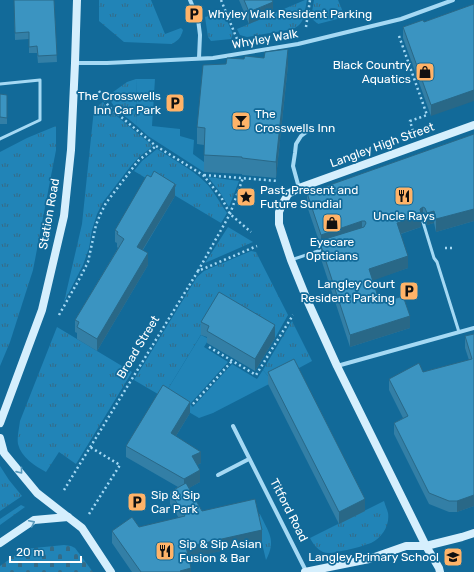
<svg xmlns="http://www.w3.org/2000/svg" width="474" height="572" font-family="Rubik,sans-serif">
	<style>
		.grass { fill: url(#grass-tufts) }
		.cemetery { fill: url(#cemetery-stones) }
		.garden { fill: #2184b7 }
		.lines { fill: none; stroke-linecap: round; stroke-linejoin: round }
		.path { stroke: #a5d9f4; stroke-width: 2.5; stroke-dasharray: 2 3; stroke-linecap: butt }
		.lane { stroke: #a5d9f4; stroke-width: 3 }
		.street { stroke: #a5d9f4; stroke-width: 4 }
		.secondary { stroke: #d5effd; stroke-width: 8 }
		.wall { fill: #337fa6 }
		.shaded-wall { fill: #296887 }
		.building { fill: #3b94c1; stroke: #296887 }
		.oneway { stroke: #5699bc }
		.labels { text-anchor: middle; dominant-baseline: central; stroke-width: 3.5; stroke-linejoin: round; paint-order: stroke }
		.poi-label { font-size: 12px; fill: #fff; stroke: #126a99; text-anchor: start }
		.street-label { font-size: 12px; fill: #fff; stroke: #126a99 }
	</style>
	<defs>
		<pattern id="grass-tufts" width="24" height="20" patternUnits="userSpaceOnUse"><rect width="24" height="20" fill="#2184b7"/><path d="M3 7l-1-3M5 7V3M7 7l1-3M15 17l-1-3M17 17v-4M19 17l1-3" fill="none" stroke="#346b87"/></pattern>
		<pattern id="cemetery-stones" width="16" height="16" patternUnits="userSpaceOnUse"><rect width="16" height="16" fill="#2184b7"/><path d="M2 7V4a2 2 0 0 1 4 0v3zM10 15v-3a2 2 0 0 1 4 0v3z" fill="#346b87"/></pattern>
	</defs>
	<rect width="100%" height="100%" fill="#126a99"/>
	<!-- grass -->
	<g class="grass">
		<path d="M99 0H151L165 34 181 28 183 30C181 37 179 40 172 44L124 42 99 21Z"/>
		<path d="M305 0H307C304 13 306 23 293 29L247 37 240 35 237 29Z"/>
		<path d="M314 0H338L345 17 318 24 311 18Z"/>
		<path d="M222 10 233 34 231 39 211 41 208 37 205 17Z"/>
		<path d="M136 79 137 126C128 118 109 106 109 95L127 82Z"/>
		<path d="M103 102 107 108 153 146 139 157 130 167 103 202 97 214 92 230 89 248 83 265 64 302 82 224 94 109Z"/>
		<path d="M56 126V150L33 270 10 342 0 366V152L27 138Z"/>
		<path d="M157 149C172 159 192 169 205 182 214 191 220 203 227 213L221 223 134 171 142 161Z"/>
		<path d="M208 177 239 181 229 207 219 191Z"/>
		<path d="M228 227 253 242 205 263Z"/>
		<path d="M251 251 256 252 288 315 275 338 219 305 163 397 134 380 197 277 204 271Z"/>
		<path d="M292 321 312 361 273 382 263 370Z"/>
		<path d="M57 327 132 372 76 464 59 452 46 472C35 466 21 457 18 444 17 437 19 429 20 421Z"/>
		<path d="M0 466 9 480 22 496 0 511Z"/>
		<path d="M384 501C385 505 387 509 388 513 390 525 382 538 371 543 363 546 355 548 347 550 339 551 330 555 323 552 317 549 313 544 310 538Z"/>
		<path d="M21 505 25 507 0 525V519Z"/>
		<path d="M255 514H260C268 532 277 540 266 560Z"/>
	</g>
	<!-- cemetery -->
	<path class="cemetery" d="M64 545 71 546 75 548 93 572H0V566L24 549Z"/>
	<!-- garden -->
	<g class="garden">
		<path d="M136 79H155L152 126 180 129V136L194 140 193 154 204 162V172L148 136 137 126Z"/>
		<path d="M201 335 209 339 204 347 228 362 190 404 193 407 232 364 257 379 263 370 273 382 213 413 199 418 163 397Z"/>
	</g>
	<g class="lines">
		<!-- path -->
		<g class="path">
			<path d="M221 0 237 39"/>
			<path d="M306 27 310 0"/>
			<path d="M399 36 427 115 410 121 413 131"/>
			<path d="M99 91 109 107 156 146 203 175 221 197 230 214 251 232"/>
			<path d="M204 175 278 181"/>
			<path d="M445 248H452"/>
			<path d="M198 271 230 214 243 178"/>
			<path d="M59 315 81 276 88 262 96 225 100 215 106 203 138 161 156 146"/>
			<path d="M209 347 256 375 293 315"/>
			<path d="M193 404 232 361"/>
			<path d="M64 490 198 271 257 246"/>
			<path d="M89 514 120 465 90 447"/>
		</g>
		<!-- lane -->
		<g class="lane">
			<path d="M0 84 40 80V120L0 139"/>
			<path d="M423 222 434 258 437 262 459 332"/>
			<path d="M291 260 324 249"/>
		</g>
		<!-- street -->
		<g class="street">
			<path d="M190 0 198 19 200 35 199 58"/>
			<path d="M75 63H107L213 58 298 44 401 19 453 0"/>
			<path d="M299 188 293 166 295 153 296 144 301 136 309 130"/>
			<path d="M337 366 474 328"/>
			<path d="M233 426 306 571"/>
			<path d="M218 475 249 459"/>
		</g>
		<!-- secondary -->
		<g class="secondary">
			<path d="M0 423 42 310 64 216 71 150 75 63 77 0"/>
			<path d="M0 438 4 453 37 493 82 528 111 572"/>
			<path d="M0 543 34 520 68 517"/>
			<path d="M305 572 369 559 406 546H426L462 537 474 533"/>
			<path d="M440 572 439 568 426 546 337 366 308 302 291 260 279 224V212L282 205 288 194 299 188 474 125"/>
		</g>
	</g>
	<!-- wall -->
	<g class="wall">
		<path d="M14 0H54L57 62 38 63 37 53H29V39L15 40Z"/>
		<path d="M239 0H272L273 14 249 24Z"/>
		<path d="M474 4 431 116 403 38V27L424 22Z"/>
		<path d="M226 64 288 65 276 178 242 175V174L204 172V145L197 144V127Z"/>
		<path d="M0 94 7 95V124H0Z"/>
		<path d="M474 134V221L436 232 434 223 427 225 425 220 423 219 421 220V227L401 234 408 268 372 280 380 303 410 328 350 347 321 259V247L307 206V193Z"/>
		<path d="M175 196 143 250 148 265 97 351 77 339V333L75 332V320L118 248 117 247V243L115 242V230Z"/>
		<path d="M201 322 275 338 255 371 207 343V337L201 335Z"/>
		<path d="M474 334V506L457 512H449L429 504 394 434V423L403 418 389 390V379L423 372 469 360 465 348V336Z"/>
		<path d="M268 372 365 511 339 524 268 384Z"/>
		<path d="M190 413 176 436 201 463 197 465 200 482 189 488 202 511 262 542 188 558 191 572H132L112 543V531L139 527 179 518 170 504V492L178 487 126 457V446Z"/>
	</g>
	<!-- shaded-wall -->
	<g class="shaded-wall">
		<path d="M273 2V14L249 24V12Z"/>
		<path d="M288 49V65L276 178V162Z"/>
		<path d="M474 90V101L431 116V105Z"/>
		<path d="M175 184V196L137 259V247Z"/>
		<path d="M423 207V219L421 220V227L397 235V223L420 209Z"/>
		<path d="M474 209V221L436 232V219Z"/>
		<path d="M434 211V223L427 225V213Z"/>
		<path d="M362 221V233L322 240V246L321 247V235Z"/>
		<path d="M148 253V265L97 351V339Z"/>
		<path d="M408 256V268L369 282V269Z"/>
		<path d="M410 316V328L350 347V335Z"/>
		<path d="M275 325V338L255 371V359Z"/>
		<path d="M190 402V413L171 444V433Z"/>
		<path d="M201 452V463L192 468V456Z"/>
		<path d="M200 470V482L184 491V479Z"/>
		<path d="M474 495V506L457 512V501Z"/>
		<path d="M365 499V511L339 524V512Z"/>
		<path d="M262 530V542L186 559V547Z"/>
		<path d="M191 568V572H180V571Z"/>
	</g>
	<!-- building -->
	<g class="building">
		<path d="M14 0H54L57 55 38 56 37 46 29 47V32L15 33Z"/>
		<path d="M244 0H272L273 2 249 12Z"/>
		<path d="M474 4V90L431 105 403 27 423 20 424 22Z"/>
		<path d="M288 49 276 162 242 158V157L204 155 205 128 197 127 203 65 226 64 227 58 244 59 245 56 264 58 265 52Z"/>
		<path d="M0 94 7 95V118L0 117Z"/>
		<path d="M474 134V209L436 219 434 211 427 213 425 208 423 207 420 209 421 215 397 223 408 256 369 269 380 303 403 296 410 316 350 335 321 246 324 245 322 240 364 227 366 223 365 221H362L321 235 307 193Z"/>
		<path d="M154 171 175 184 137 247 148 253 97 339 77 327 79 322 75 320 124 239 117 234 118 232 115 230 147 175 151 177Z"/>
		<path d="M219 292 275 325 255 359 207 331 209 326 201 322Z"/>
		<path d="M474 334V495L457 501H449L429 493 394 423 408 416 389 379 419 363 423 372 472 359 465 336Z"/>
		<path d="M294 359 365 499 339 512 268 372Z"/>
		<path d="M163 385 190 402 171 433 201 452 192 456 200 470 184 479 126 446Z"/>
		<path d="M186 483 202 511 255 499 262 530 186 547 191 568 180 571 181 572H141L112 531 132 517 139 527 185 516 170 492Z"/>
	</g>
	<!-- one-way arrows -->
	<defs><path id="oneway-chevron" d="M-2-3.5L2.5 0L-2 3.5" fill="none" stroke-width="1.6" stroke-linecap="round" stroke-linejoin="round"/></defs>
	<g class="oneway">
		<use href="#oneway-chevron" transform="translate(20 471) rotate(51)"/>
		<use href="#oneway-chevron" transform="translate(32 523) rotate(-26)"/>
	</g>
	<!-- icons -->
	<defs>
		<g id="parking-square" transform="scale(1)"><rect x="-9" y="-9" width="18" height="18" rx="4" fill="#ffb368" stroke="#126a99"/><path d="M-3.5-5.5H1a3.5 3.5 0 0 1 0 7H-1V5.5H-3.5ZM-1-3.4V-.6H.8a1.4 1.4 0 0 0 0-2.8Z" fill="#111"/></g>
		<g id="shop-square" transform="scale(1)"><rect x="-9" y="-9" width="18" height="18" rx="4" fill="#ffb368" stroke="#126a99"/><path d="M-5-2.5h2.3a2.7 3.5 0 0 1 5.4 0H5L5.5 6h-11ZM-1.5-2.5h3a1.5 2.3 0 0 0-3 0Z" fill="#111"/></g>
		<g id="bar-square" transform="scale(1)"><rect x="-9" y="-9" width="18" height="18" rx="4" fill="#ffb368" stroke="#126a99"/><path d="M-6-5H6L.8 .8V4.5H3.5V6h-7V4.5H-.8V.8Z" fill="#111"/></g>
		<g id="restaurant-square" transform="scale(1)"><rect x="-9" y="-9" width="18" height="18" rx="4" fill="#ffb368" stroke="#126a99"/><path d="M-5-6h1v4h1v-4h1v4h1v-4h1v5L-1.5 .5V6h-2V.5L-5-1ZM5-6V6H3V1.5H1.5Q1.5-4 5-6Z" fill="#111"/></g>
		<g id="sight-square" transform="scale(1)"><rect x="-9" y="-9" width="18" height="18" rx="4" fill="#ffb368" stroke="#126a99"/><path d="M0-6L1.8-2.2L6-1.7L2.9 1.2L3.7 5.4L0 3.3L-3.7 5.4L-2.9 1.2L-6-1.7L-1.8-2.2Z" fill="#111"/></g>
		<g id="school-square" transform="scale(1)"><rect x="-9" y="-9" width="18" height="18" rx="4" fill="#ffb368" stroke="#126a99"/><path d="M0-5L7-2L0 1L-7-2ZM-4 1L0 2.5L4 1V4Q0 6-4 4Z" fill="#111"/></g>
	</defs>
	<g fill-rule="evenodd">
		<use href="#parking-square" x="194" y="14"/>
		<use href="#shop-square" x="425" y="72"/>
		<use href="#parking-square" x="175" y="103"/>
		<use href="#bar-square" x="241" y="121"/>
		<use href="#restaurant-square" x="404" y="196"/>
		<use href="#sight-square" x="246" y="197"/>
		<use href="#shop-square" x="332" y="223"/>
		<use href="#parking-square" x="409" y="291"/>
		<use href="#parking-square" x="137" y="502"/>
		<use href="#restaurant-square" x="165" y="551"/>
		<use href="#school-square" x="453" y="557"/>
	</g>
	<g class="labels">
		<!-- poi labels -->
		<g class="poi-label">
			<text x="208" y="14">Whyley Walk Resident Parking</text>
			<text x="411" y="65" text-anchor="end">Black Country<tspan x="411" dy="14">Aquatics</tspan></text>
			<text x="161" y="96" text-anchor="end">The Crosswells<tspan x="161" dy="14">Inn Car Park</tspan></text>
			<text x="255" y="114">The<tspan x="255" dy="14">Crosswells Inn</tspan></text>
			<text x="260" y="190">Past, Present and<tspan x="260" dy="14">Future Sundial</tspan></text>
			<text x="404" y="216" text-anchor="middle">Uncle Rays</text>
			<text x="332" y="242" text-anchor="middle">Eyecare<tspan x="332" dy="14">Opticians</tspan></text>
			<text x="395" y="284" text-anchor="end">Langley Court<tspan x="395" dy="14">Resident Parking</tspan></text>
			<text x="151" y="495">Sip &amp; Sip<tspan x="151" dy="14">Car Park</tspan></text>
			<text x="179" y="544">Sip &amp; Sip Asian<tspan x="179" dy="14">Fusion &amp; Bar</tspan></text>
			<text x="439" y="557" text-anchor="end">Langley Primary School</text>
		</g>
		<!-- street labels -->
		<g class="street-label">
			<text transform="translate(265 39) rotate(-10)">Whyley Walk</text>
			<text transform="translate(382 145) rotate(-20)">Langley High Street</text>
			<text transform="translate(49 214) rotate(-80)">Station Road</text>
			<text transform="translate(138 347) rotate(-59)">Broad Street</text>
			<text transform="translate(289 510) rotate(63)">Titford Road</text>
		</g>
	</g>
	<!-- scale -->
	<path d="M10 556v6h71v-6" fill="none" stroke="#ffffff" stroke-width="2"/>
	<text x="16" y="556" font-size="12" fill="#ffffff" stroke="#126a99" stroke-width="3" paint-order="stroke">20 m</text>
</svg>
